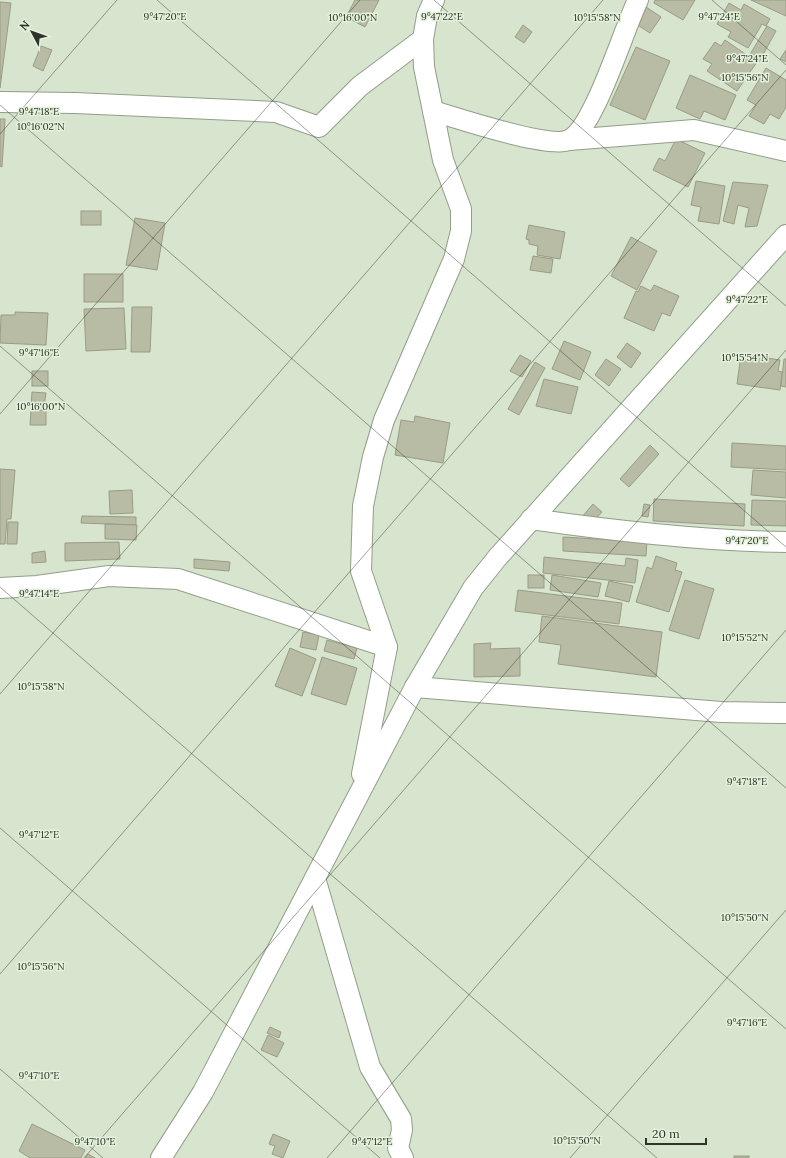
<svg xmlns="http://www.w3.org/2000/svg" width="786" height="1158" font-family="Lora,serif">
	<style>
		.building { fill: #b9bca4; stroke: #999c85 }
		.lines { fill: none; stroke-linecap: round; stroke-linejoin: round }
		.street-casing { stroke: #929e89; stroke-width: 22 }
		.street { stroke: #fff; stroke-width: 20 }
		.ticks { fill: none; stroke: #2e332b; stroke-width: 1; stroke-opacity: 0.45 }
		.ticks-label { font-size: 10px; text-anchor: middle; fill: #2e332b; stroke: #e4f2db; stroke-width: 3; stroke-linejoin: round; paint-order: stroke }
	</style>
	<rect width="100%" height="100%" fill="#d7e4ce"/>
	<!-- building -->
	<g class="building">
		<path d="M355 0H379L365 27 346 17Z"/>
		<path d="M655 0H695L683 20 654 3Z"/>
		<path d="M751 0H786V16Z"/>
		<path d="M0 2 11 3 0 88Z"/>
		<path d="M729 3 741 10 744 4 770 19 766 26 762 24 748 48 728 37 731 32 717 24Z"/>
		<path d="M643 5 661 17 650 33 633 22Z"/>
		<path d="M523 25 532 32 524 43 515 37Z"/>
		<path d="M767 26 776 31 759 62 749 56Z"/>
		<path d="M725 40 757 62 737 91 707 71 712 64 703 59 715 42 721 46Z"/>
		<path d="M41 46 52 50 43 71 33 66Z"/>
		<path d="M636 47 670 61 645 120 610 105Z"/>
		<path d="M786 50V62L780 59Z"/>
		<path d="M766 68 786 80V107L779 119 770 114 764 124 749 116 756 105 747 100Z"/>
		<path d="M690 75 736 95 725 120 704 111 700 119 676 108Z"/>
		<path d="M0 119H5L2 167 0 166Z"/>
		<path d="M676 139 705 153 688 187 653 170 659 158 665 161Z"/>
		<path d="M696 181 725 186 719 224 698 221 701 207 691 205Z"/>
		<path d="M733 182 768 185 757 226 745 227 749 208 738 205 734 224 723 221Z"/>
		<rect x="81" y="211" width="20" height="14"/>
		<path d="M135 218 165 223 157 270 126 265Z"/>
		<path d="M529 225 565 232 560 259 537 255 538 246 529 244V240L526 239Z"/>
		<path d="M631 237 657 251 637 290 611 276Z"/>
		<path d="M533 256 553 259 551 273 530 270Z"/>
		<rect x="84" y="274" width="39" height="28"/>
		<path d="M654 285 679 296 670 316 662 313 654 331 624 318 636 291 638 292 641 286 651 291Z"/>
		<path d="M132 307H152L150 352H131Z"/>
		<path d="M124 308 126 349 86 351 84 309Z"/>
		<path d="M15 312 48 313 46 345 0 343 1 315H15Z"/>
		<path d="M564 341 591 352 580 380 552 369Z"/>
		<path d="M627 343 641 353 631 368 617 357Z"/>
		<path d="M741 354 780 360 778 371 782 372 780 390 737 384Z"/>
		<path d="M520 355 531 361 522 377 510 371Z"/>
		<path d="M606 359 621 369 609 386 595 375Z"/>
		<path d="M784 359H786V387L781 386Z"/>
		<path d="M535 362 545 368 519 415 508 409Z"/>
		<rect x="32" y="371" width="16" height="15"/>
		<path d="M544 379 578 387 571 414 536 406Z"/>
		<path d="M32 392 46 393 44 407 31 406Z"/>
		<path d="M31 410H46V425H30Z"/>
		<path d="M415 416 450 423 443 463 395 455 401 420 414 422Z"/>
		<path d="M732 443 786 446V470L731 467Z"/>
		<path d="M650 445 659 454 629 487 620 479Z"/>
		<path d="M0 469 15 470 11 519H7L5 544H0Z"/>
		<path d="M753 470 786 472V498L751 495Z"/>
		<path d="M132 490 133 513 110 514 109 491Z"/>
		<path d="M654 499 745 504 744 526 653 521Z"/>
		<path d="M752 500 786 501V526L751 525Z"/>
		<path d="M593 504 602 512 590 525 581 518Z"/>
		<path d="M644 504 650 505 648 517 642 516Z"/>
		<path d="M82 516 136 517V525L81 523Z"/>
		<path d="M8 522H18L17 544H7Z"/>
		<path d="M105 524 137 525 136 540 105 539Z"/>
		<path d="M563 537 647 542 646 556 563 551Z"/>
		<path d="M119 542 120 559 65 561V543Z"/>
		<path d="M45 551 46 562 32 563V553Z"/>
		<path d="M656 556 677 563 675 570 682 572 669 612 636 602 647 567 652 569Z"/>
		<path d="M544 557 625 566 626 558 638 560 635 583 543 573Z"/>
		<path d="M194 559 230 562 229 571 194 568Z"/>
		<rect x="528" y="575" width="16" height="13"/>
		<path d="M552 575 601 583 598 597 550 590Z"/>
		<path d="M685 580 714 589 699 639 669 630Z"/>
		<path d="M609 581 633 586 629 602 605 596Z"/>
		<path d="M518 590 622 603 619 624 515 611Z"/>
		<path d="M542 616 662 632 656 677 558 664 561 645 539 642Z"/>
		<path d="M303 632 319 635 316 650 300 647Z"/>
		<path d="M327 640 357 648 354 659 324 651Z"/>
		<path d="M491 643 490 649 520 648V676L474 677V644Z"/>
		<path d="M290 648 316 659 302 696 275 686Z"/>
		<path d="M322 657 357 668 346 705 311 694Z"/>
		<path d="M270 1027 281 1032 279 1038 267 1033Z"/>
		<path d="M268 1035 284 1043 277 1057 261 1050Z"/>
		<path d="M32 1124 85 1150 81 1158H30L19 1151Z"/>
		<path d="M273 1134 290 1141 283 1158 272 1154 275 1146 269 1144Z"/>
		<path d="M88 1154 95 1158H85Z"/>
		<rect x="734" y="1156" width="15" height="2"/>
	</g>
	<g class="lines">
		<!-- street casing -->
		<g class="street-casing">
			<g id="street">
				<path d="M0 102 75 103 276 112 319 127 360 86 423 39"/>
				<path d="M433 111C457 118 549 149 569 140 594 129 624 28 638 0"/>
				<path d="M569 140 694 130 786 151"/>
				<path d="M531 519C615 531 702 541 786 542"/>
				<path d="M0 588 37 586 109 576 178 579 387 647"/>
				<path d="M415 687 721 712 786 713"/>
				<path d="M362 774 387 647 361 571 363 506 373 457 384 420 454 259 461 231V209L443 160 424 67 423 39 427 16 434 0"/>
				<path d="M315 878 370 1067 401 1119 402 1130 398 1148 403 1158"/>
				<path d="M161 1158 203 1092 415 687 473 588 497 558 786 235"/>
			</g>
		</g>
		<!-- street -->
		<use href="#street" class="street"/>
	</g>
	<!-- ticks -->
	<path class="ticks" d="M157 0 786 547M434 0 786 306M712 0 786 65M0 105 786 788M0 134 117 0M0 346 786 1029M0 414 360 0M0 587 657 1158M0 694 603 0M0 828 380 1158M0 974 786 70M0 1069 103 1158M84 1158 786 350M327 1158 786 630M570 1158 786 910"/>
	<g class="ticks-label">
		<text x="165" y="20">9°47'20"E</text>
		<text x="442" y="20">9°47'22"E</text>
		<text x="719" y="20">9°47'24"E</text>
		<text x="353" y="21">10°16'00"N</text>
		<text x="597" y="21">10°15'58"N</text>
		<text x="747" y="62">9°47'24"E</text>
		<text x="745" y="81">10°15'56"N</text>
		<text x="39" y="115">9°47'18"E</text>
		<text x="41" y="130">10°16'02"N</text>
		<text x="747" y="303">9°47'22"E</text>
		<text x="39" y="356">9°47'16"E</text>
		<text x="745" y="361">10°15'54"N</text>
		<text x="41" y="410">10°16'00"N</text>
		<text x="747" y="544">9°47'20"E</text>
		<text x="39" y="597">9°47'14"E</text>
		<text x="745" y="641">10°15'52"N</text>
		<text x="41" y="690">10°15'58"N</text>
		<text x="747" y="785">9°47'18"E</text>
		<text x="39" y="838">9°47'12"E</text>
		<text x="745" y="921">10°15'50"N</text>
		<text x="41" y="970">10°15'56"N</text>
		<text x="747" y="1026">9°47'16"E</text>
		<text x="39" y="1079">9°47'10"E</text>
		<text x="577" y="1144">10°15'50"N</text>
		<text x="95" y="1145">9°47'10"E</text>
		<text x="372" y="1145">9°47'12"E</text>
	</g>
	<!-- north arrow -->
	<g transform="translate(32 32) rotate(311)" stroke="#e4f2db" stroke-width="3" paint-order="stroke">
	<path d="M0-3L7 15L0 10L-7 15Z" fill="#2e332b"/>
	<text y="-6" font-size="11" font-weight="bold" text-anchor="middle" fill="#2e332b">N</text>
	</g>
	<!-- scale -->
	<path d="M646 1138v6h60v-6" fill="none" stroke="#2e332b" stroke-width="2"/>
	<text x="652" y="1138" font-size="12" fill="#2e332b" stroke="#e4f2db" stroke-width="3" paint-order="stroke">20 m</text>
</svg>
